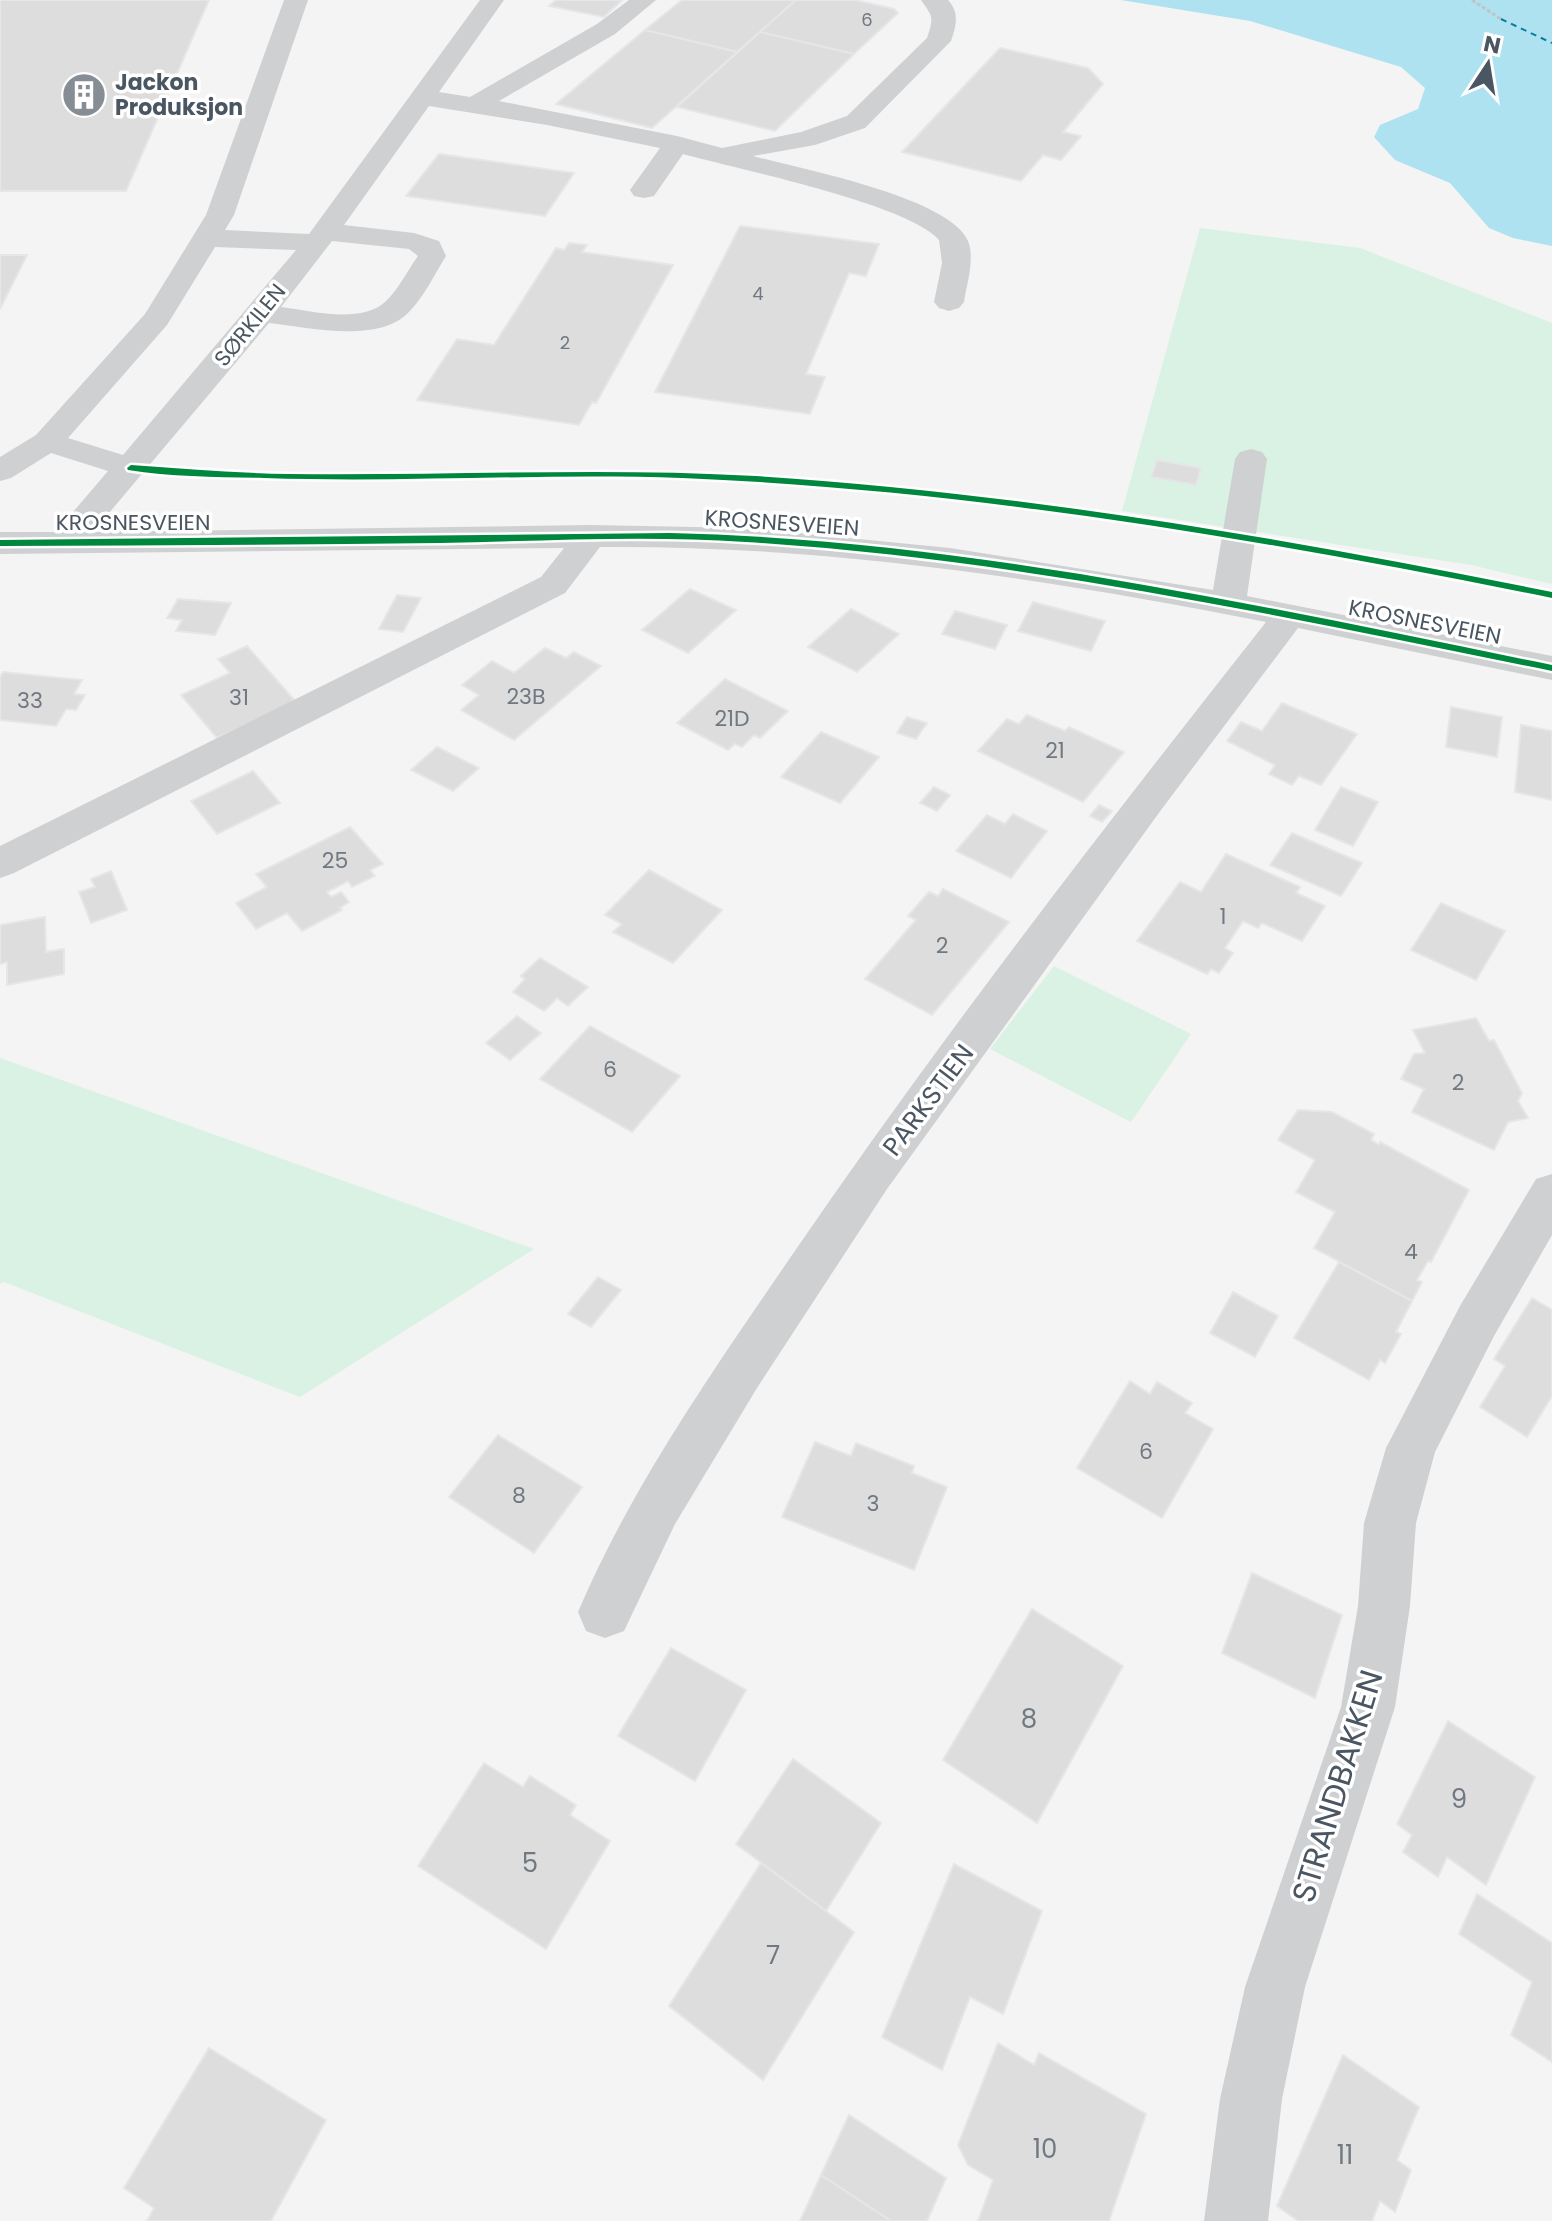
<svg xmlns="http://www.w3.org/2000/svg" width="1552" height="2221" font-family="Poppins,sans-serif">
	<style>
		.green { fill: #d9f2e3 }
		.water { fill: #aee2f0 }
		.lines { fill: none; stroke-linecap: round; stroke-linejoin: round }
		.ferry { stroke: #0c7c9b; stroke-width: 2; stroke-dasharray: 6 5; stroke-linecap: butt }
		.building { fill: #ddddde; stroke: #e5e6e7; stroke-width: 2 }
		.path { stroke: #bcc7c4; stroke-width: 3; stroke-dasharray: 4 2; stroke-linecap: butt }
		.minor { fill: #ced0d2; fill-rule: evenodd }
		.cycleway-casing { stroke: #fff; stroke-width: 5 }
		.cycleway { fill: #00873e; fill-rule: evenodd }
		.labels { text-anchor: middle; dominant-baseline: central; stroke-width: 7; stroke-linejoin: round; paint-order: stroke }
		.far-number-label { font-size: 18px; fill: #707881 }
		.far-poi-label { font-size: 22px; font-weight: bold; fill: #4a5661; stroke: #fff; text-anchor: start }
		.far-street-label { font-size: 22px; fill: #4a5661; stroke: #fff }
		.number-label { font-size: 22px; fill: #707881 }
		.street-label { font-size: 26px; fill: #4a5661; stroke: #fff }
		.near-number-label { font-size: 26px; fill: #707881 }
		.near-street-label { font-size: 32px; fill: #4a5661; stroke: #fff }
	</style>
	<rect width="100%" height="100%" fill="#f4f4f4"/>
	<!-- green -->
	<g class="green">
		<path d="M1200 228 1360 248 1552 323V584L1471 565 1122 511Z"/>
		<path d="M1054 966 1191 1034 1131 1122 990 1049Z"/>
		<path d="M0 1058 534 1249 300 1397 4 1282 0 1284Z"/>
	</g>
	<!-- water -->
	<path class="water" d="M1121 0H1552V246L1513 238 1489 228 1450 183 1395 160 1374 137 1380 125 1418 109 1425 88 1401 67 1250 21Z"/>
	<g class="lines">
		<!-- ferry -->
		<path class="ferry" d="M1501 19 1552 43"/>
	</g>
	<!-- building -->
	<g class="building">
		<path d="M0 0H209L126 191H0Z"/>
		<path d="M556 0H622L604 17 549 6Z"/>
		<path d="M682 0H796L737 52 645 30Z"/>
		<path d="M796 0H855L894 9 898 13 854 54 760 32Z"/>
		<path d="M645 30 737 52 652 128 556 104Z"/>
		<path d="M760 32 854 54 775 131 677 107Z"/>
		<path d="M1000 48 1088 68 1103 84 1063 132 1081 136 1061 160 1043 155 1021 181 902 152Z"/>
		<path d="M439 154 574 173 545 216 406 196Z"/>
		<path d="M740 226 879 244 866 276 849 273 806 374 825 377 810 414 655 392Z"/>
		<path d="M569 243 587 245 582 252 673 265 596 403 592 402 579 425 417 400 457 339 494 345 556 248 564 250Z"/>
		<path d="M0 255H27L0 309Z"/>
		<path d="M1157 460 1201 468 1196 485 1151 477Z"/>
		<path d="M690 589 736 610 688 653 642 630Z"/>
		<path d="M397 595 421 598 403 632 379 629Z"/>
		<path d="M178 599 231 603 215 635 176 631 182 620 167 618Z"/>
		<path d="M1033 602 1105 621 1091 651 1018 631Z"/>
		<path d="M851 609 899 634 857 672 808 647Z"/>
		<path d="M955 611 1007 625 995 649 942 634Z"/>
		<path d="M247 646 296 702 217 738 181 695 230 673 218 659Z"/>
		<path d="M545 648 566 658 574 652 601 666 514 740 461 710 479 695 462 685 492 661 514 673Z"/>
		<path d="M3 672 82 680 74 694 85 695 76 710 66 709 56 726 0 720V677Z"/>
		<path d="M725 679 788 711 760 738 754 735 742 747 735 744 728 750 677 723Z"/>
		<path d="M1282 703 1357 734 1321 785 1299 776 1292 785 1269 774 1275 765 1227 741 1241 722 1262 731Z"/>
		<path d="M1451 707 1502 717 1497 757 1446 747Z"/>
		<path d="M1027 715 1065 731 1069 727 1124 752 1083 802 978 751 1007 719 1019 724Z"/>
		<path d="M907 717 927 723 916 739 897 733Z"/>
		<path d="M1521 725 1552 731V800L1515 792Z"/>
		<path d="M821 732 879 757 840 803 781 777Z"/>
		<path d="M437 747 479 768 453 791 411 770Z"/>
		<path d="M253 771 280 803 217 834 191 801Z"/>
		<path d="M934 787 950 795 937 811 920 803Z"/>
		<path d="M1341 787 1378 802 1353 846 1315 830Z"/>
		<path d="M1099 805 1112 811 1102 822 1090 816Z"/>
		<path d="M1013 814 1047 831 1011 878 956 851 987 815 1005 824Z"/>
		<path d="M350 827 383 864 370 870 375 876 352 887 348 881 327 892 331 897 341 892 349 902 340 908 342 910 302 931 287 913 256 929 236 903 267 887 256 874Z"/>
		<path d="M1292 833 1362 863 1341 896 1270 865Z"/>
		<path d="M1226 854 1300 887 1296 893 1325 906 1302 941 1262 923 1258 928 1243 921 1225 948 1233 953 1219 973 1211 969 1207 974 1137 941 1180 882 1201 892Z"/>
		<path d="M649 870 722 910 673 963 613 932 622 924 605 915Z"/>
		<path d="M111 871 127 910 91 923 79 892 95 887 91 879Z"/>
		<path d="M943 889 1009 922 932 1015 865 979 916 920 908 916 929 892 938 896Z"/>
		<path d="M1441 903 1505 931 1476 980 1411 950Z"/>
		<path d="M45 917 46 952 64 949V974L7 985V962L0 964V925Z"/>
		<path d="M540 958 588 987 568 1006 557 998 544 1011 513 992 525 979 521 976Z"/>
		<path d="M517 1016 541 1033 510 1060 486 1043Z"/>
		<path d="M1476 1018 1489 1041 1494 1040 1522 1093 1518 1101 1528 1118 1508 1122 1494 1150 1412 1112 1424 1089 1401 1079 1414 1054 1425 1053 1413 1030Z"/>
		<path d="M590 1026 680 1076 632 1132 540 1079Z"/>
		<path d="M1298 1110 1332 1112 1374 1134 1371 1140 1379 1145 1380 1142 1469 1190 1431 1262 1428 1261 1417 1280 1422 1282 1412 1301 1314 1248 1335 1212 1296 1192 1315 1160 1278 1140Z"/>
		<path d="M1339 1262 1412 1301 1396 1332 1401 1334 1385 1363 1380 1360 1369 1380 1294 1338Z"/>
		<path d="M598 1277 621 1290 591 1327 568 1314Z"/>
		<path d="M1233 1292 1278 1316 1255 1357 1210 1333Z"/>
		<path d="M1532 1298 1552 1310V1396L1527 1437 1480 1407 1505 1366 1494 1359Z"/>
		<path d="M1130 1381 1150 1394 1157 1382 1192 1403 1185 1413 1213 1429 1162 1518 1077 1468Z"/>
		<path d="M498 1435 582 1487 534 1553 449 1497Z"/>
		<path d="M815 1442 851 1456 856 1443 914 1466 912 1473 947 1487 914 1570 782 1517Z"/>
		<path d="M1252 1573 1342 1615 1315 1698 1222 1653Z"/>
		<path d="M1032 1609 1123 1666 1037 1823 943 1760Z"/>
		<path d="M671 1648 746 1690 695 1781 618 1736Z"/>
		<path d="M1448 1721 1535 1777 1486 1885 1447 1857 1438 1877 1403 1852 1412 1835 1397 1824Z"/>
		<path d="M793 1759 881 1823 826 1911 736 1844Z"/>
		<path d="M484 1763 523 1787 530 1776 576 1805 570 1815 610 1841 546 1949 418 1866Z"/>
		<path d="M761 1863 854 1932 763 2080 669 2006Z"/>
		<path d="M954 1864 1042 1911 1003 2014 970 1997 942 2070 882 2037Z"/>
		<path d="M1477 1894 1552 1943V2062L1511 2035 1532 1982 1459 1934Z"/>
		<path d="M998 2043 1034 2065 1039 2053 1146 2114 1109 2221H978L993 2180 968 2165 958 2145Z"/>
		<path d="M209 2048 326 2120 271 2221H147L154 2208 124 2188Z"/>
		<path d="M1343 2055 1419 2107 1397 2160 1411 2170 1395 2212 1380 2201 1372 2221H1298L1277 2206Z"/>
		<path d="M849 2115 946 2178 927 2221H891L821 2175Z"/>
		<path d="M821 2175 891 2221H800Z"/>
	</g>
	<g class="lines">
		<!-- path -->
		<path class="path" d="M1472 0 1501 19"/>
		<!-- minor -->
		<g class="minor">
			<path d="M284 0H308L234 215 225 230 309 234 480 0H504L439 92 470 97 597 24 629 0H656L615 34 499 101 677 136 722 148 801 132 847 116 927 38C934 17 933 17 921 0H948C960 13 956 26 951 41L865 128 815 145 753 156C800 169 949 197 968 241 975 259 967 283 964 302L959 308 949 311 939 308 934 302 942 263 939 240C908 204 737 169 683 154L654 196 644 198 634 196 630 190 660 148 547 125 429 106 344 225 414 233 439 241 446 256C434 275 424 297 408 313 377 344 307 327 269 323L93 532 591 525 746 528 950 548 1213 590 1235 459 1240 452 1251 449 1262 452 1267 459 1247 596 1552 656V680L1298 628 1161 810 887 1189 757 1388 675 1524 624 1631 605 1638 586 1631 578 1612C632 1485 713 1371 790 1258 939 1040 1102 830 1266 622 1047 579 824 545 600 547L565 593 14 873 0 878V846L541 577 564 548 0 554V532H56L108 471 51 453 11 478 0 481V457L36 435 145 314 206 215ZM332 241 409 249 418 256C407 271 399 289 385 302 361 324 311 311 281 307ZM215 247 296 250 123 455 68 438 167 325Z"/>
			<path d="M1552 1174V1235L1494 1336 1435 1452 1416 1523 1410 1606 1395 1707 1305 1987 1282 2099 1268 2221H1204L1220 2099 1245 1987 1341 1707 1358 1606 1364 1523 1386 1448 1460 1306 1536 1179Z"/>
		</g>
		<!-- cycleway casing -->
		<g class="cycleway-casing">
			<g id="cycleway">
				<path d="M131 465C184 469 236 473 289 474 445 476 600 467 756 476 1024 493 1289 539 1552 592V598C1265 540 975 490 682 478 543 473 404 483 264 478 219 477 173 477 128 470L127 468Z"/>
				<path d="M670 533C967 540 1261 606 1552 665V671C1286 617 1018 559 746 542 644 535 542 541 440 543 293 545 147 545 0 546V540Z"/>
			</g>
		</g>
		<!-- cycleway -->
		<use href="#cycleway" class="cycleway"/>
	</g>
	<!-- icons -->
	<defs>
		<g id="building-disc" transform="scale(2.3)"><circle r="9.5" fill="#868d94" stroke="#fff"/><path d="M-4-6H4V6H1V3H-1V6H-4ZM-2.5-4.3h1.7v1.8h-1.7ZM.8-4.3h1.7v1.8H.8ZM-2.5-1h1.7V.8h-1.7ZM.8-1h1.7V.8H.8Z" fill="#fff"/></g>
	</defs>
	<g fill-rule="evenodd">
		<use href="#building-disc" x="84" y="95"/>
	</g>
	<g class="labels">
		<!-- far-number labels -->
		<g class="far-number-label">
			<text x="867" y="19">6</text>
			<text x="758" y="293">4</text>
			<text x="565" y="342">2</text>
		</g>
		<!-- far-poi labels -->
		<g class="far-poi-label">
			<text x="115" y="82">Jackon<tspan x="115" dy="25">Produksjon</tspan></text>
		</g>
		<!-- far-street labels -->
		<g class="far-street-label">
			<text transform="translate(250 325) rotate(-51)">SØRKILEN</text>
			<text x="133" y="522">KROSNESVEIEN</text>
			<text transform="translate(782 523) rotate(4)">KROSNESVEIEN</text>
			<text transform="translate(1425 622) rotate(11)">KROSNESVEIEN</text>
		</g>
		<!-- number labels -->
		<g class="number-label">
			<text x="526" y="696">23B</text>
			<text x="239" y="697">31</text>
			<text x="30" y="700">33</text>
			<text x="732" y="718">21D</text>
			<text x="1055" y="750">21</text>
			<text x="335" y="860">25</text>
			<text x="1223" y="916">1</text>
			<text x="942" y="945">2</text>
			<text x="610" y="1069">6</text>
			<text x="1458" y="1082">2</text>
			<text x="1411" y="1251">4</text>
			<text x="1146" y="1451">6</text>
			<text x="519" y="1495">8</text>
			<text x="873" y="1503">3</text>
		</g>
		<!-- street labels -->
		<g class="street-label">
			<text transform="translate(928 1100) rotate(-53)">PARKSTIEN</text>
		</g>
		<!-- near-number labels -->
		<g class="near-number-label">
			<text x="1029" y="1719">8</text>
			<text x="1459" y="1799">9</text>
			<text x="530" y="1863">5</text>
			<text x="773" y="1955">7</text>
			<text x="1045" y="2149">10</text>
			<text x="1345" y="2155">11</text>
		</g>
		<!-- near-street labels -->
		<g class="near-street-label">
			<text transform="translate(1337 1786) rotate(-73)">STRANDBAKKEN</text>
		</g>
	</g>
	<!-- north arrow -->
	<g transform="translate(1488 64) rotate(12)" stroke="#ffffff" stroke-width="6" paint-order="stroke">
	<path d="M0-6L14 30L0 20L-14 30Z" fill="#4a5661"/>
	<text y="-12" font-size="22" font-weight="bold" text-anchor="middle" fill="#4a5661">N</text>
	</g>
</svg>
